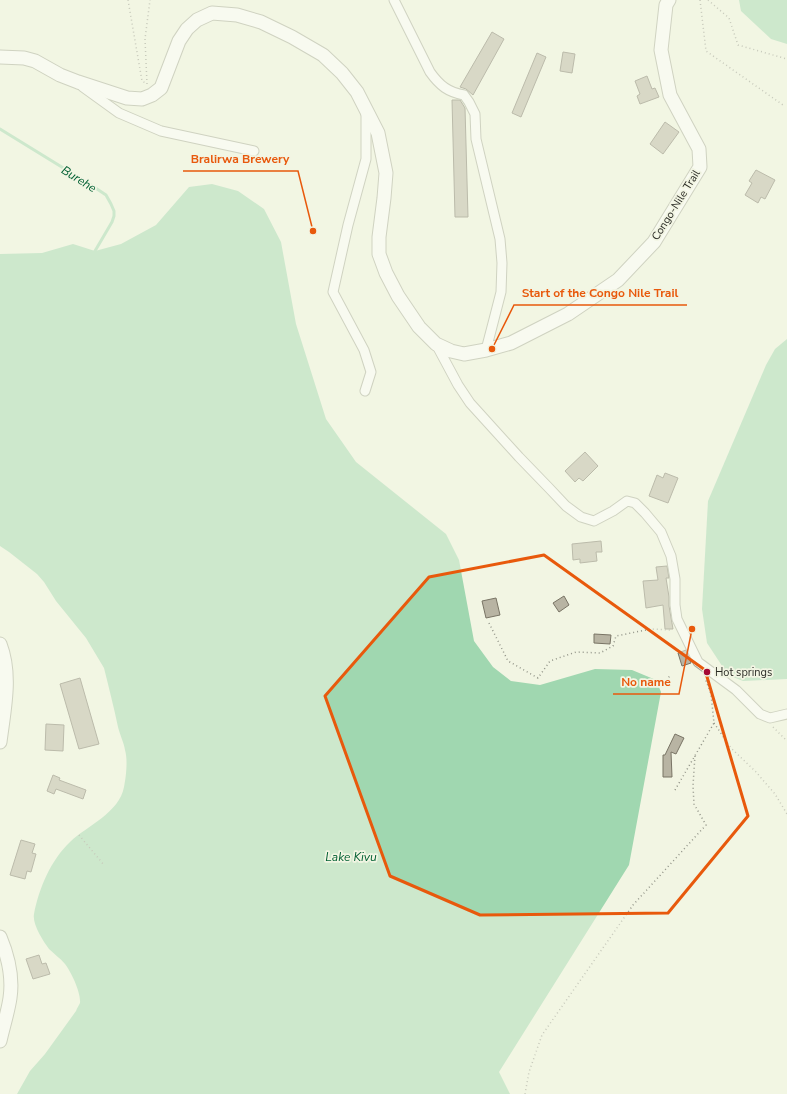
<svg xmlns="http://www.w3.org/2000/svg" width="787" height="1094" font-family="'Nunito Sans',sans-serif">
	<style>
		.water { fill: #a0d7b0 }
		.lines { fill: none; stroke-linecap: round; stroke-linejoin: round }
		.stream { stroke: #a0d7b0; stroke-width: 3 }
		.building { fill: #b8b4a3; stroke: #797465 }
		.street-casing { stroke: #a5a897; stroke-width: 11 }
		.secondary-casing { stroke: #a5a897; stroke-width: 15 }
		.path { stroke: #939589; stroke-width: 1.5; stroke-dasharray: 1 3; stroke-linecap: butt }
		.street { stroke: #fff; stroke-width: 9 }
		.secondary { stroke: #fff; stroke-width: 13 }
		.marked { fill: none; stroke: #e8590c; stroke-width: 3; stroke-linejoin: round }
		.poi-dot { fill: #a40835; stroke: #f2f5e3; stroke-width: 1.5 }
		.labels { text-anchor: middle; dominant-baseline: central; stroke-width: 3.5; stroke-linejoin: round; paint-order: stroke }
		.street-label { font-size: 11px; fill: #2b2c26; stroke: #f2f5e3 }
		.poi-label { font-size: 11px; fill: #2b2c26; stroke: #f2f5e3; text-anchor: start }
		.water-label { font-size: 12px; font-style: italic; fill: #016032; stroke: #f2f5e3 }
		.leader { fill: none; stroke: #e8590c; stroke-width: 1.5 }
		.callout-dot { fill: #e8590c; stroke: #f2f5e3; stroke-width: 1.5 }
		.callout-label { font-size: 12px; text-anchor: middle; font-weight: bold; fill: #e8590c; stroke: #f2f5e3; stroke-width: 3.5; stroke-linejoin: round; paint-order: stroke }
	</style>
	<rect width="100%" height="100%" fill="#f2f5e3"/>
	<!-- water -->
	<g class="water">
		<path d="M739 0H787V44L771 39 741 11Z"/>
		<path d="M212 184 238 191 264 209 281 242 296 324 326 419 356 462 446 534 459 560 474 641 493 667 511 681 540 685 595 669 632 670 656 680 661 692 629 865 499 1072 510 1094H17L30 1071 45 1054 76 1011C77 1008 79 1005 80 1003 81 992 71 972 65 964 60 958 54 954 49 949 43 941 32 924 34 914 39 888 51 860 70 842 88 825 119 813 124 787 126 777 128 760 125 750 124 743 120 735 118 727 114 708 109 688 104 668L86 638 56 601 44 582 37 574 9 552 0 546V254L42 253 73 244 95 251 121 244 156 225 189 187Z"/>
		<path d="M787 339V679L743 681 728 675 707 643 702 609 708 501 766 365 775 349Z"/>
	</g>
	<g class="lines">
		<!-- stream -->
		<path class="stream" d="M0 129 91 185 106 195 111 204 114 211V216L112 222 95 251"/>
	</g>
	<!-- building -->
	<g class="building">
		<path d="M492 32 504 39 473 95 466 89 460 87Z"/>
		<path d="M563 52 575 54 572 73 560 71Z"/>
		<path d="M537 53 546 57 521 117 512 113Z"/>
		<path d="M647 76 652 89 655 88 659 97 640 104 637 96 640 94 635 81Z"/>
		<path d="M452 100H460L465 108 468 217H455Z"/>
		<path d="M665 122 679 132 663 154 650 144Z"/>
		<path d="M756 170 775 180 765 199 761 197 758 203 745 195 752 183 749 181Z"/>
		<path d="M585 452 598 466 583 481 579 478 575 482 565 471Z"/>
		<path d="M665 473 678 478 668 503 649 496 657 475 663 478Z"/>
		<path d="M601 541 602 552H596L597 561 580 563V559L573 560 572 544Z"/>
		<path d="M667 566 669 578H666L669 597V606L673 629H665L663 605 646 608 643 581 658 580 656 567Z"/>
		<path d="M564 596 569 605 559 612 553 603Z"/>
		<path d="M496 598 500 615 486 618 482 601Z"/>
		<path d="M594 634 611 635 610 644 594 643Z"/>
		<path d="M686 650 691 663 682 666 678 653Z"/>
		<path d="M80 678 99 744 79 749 60 684Z"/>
		<path d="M46 724 64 725 63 751 45 750Z"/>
		<path d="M675 734 684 738 676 754 671 752 672 777H663V755H665Z"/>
		<path d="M53 775 60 778 59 780 86 790 83 799 56 789 54 794 47 791Z"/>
		<path d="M21 840 35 844 32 853 36 854 31 872 27 871 25 879 10 875Z"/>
		<path d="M39 955 42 964 46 963 50 974 33 979 26 959Z"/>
	</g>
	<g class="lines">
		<!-- street casing -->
		<g class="street-casing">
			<g id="street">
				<path d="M394 0 430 72C440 86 448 92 464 95L469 102 475 114 476 139 500 239 502 263 501 292 493 323 486 350"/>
				<path d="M83 87 119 113 161 131 254 151"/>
				<path d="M436 344 458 385 470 403 519 457 549 488 566 506 581 517 594 521 613 511 627 501 635 503 645 513 661 532 671 556 675 579V605L677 619 698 662 736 690 760 714 770 718 787 714"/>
				<path d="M365 391 371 372 364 350 333 292 348 225 366 159V113"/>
			</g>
		</g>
		<!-- secondary casing -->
		<g class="secondary-casing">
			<g id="secondary">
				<path d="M0 57 24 58 35 61 60 75 78 82 127 98 142 99 152 95 161 88 179 41 187 29 197 20 212 13 237 15 261 22 292 37 323 55 342 73 357 92 378 133 386 173 384 198 379 237V254L386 273 398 296 419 327 436 344 451 351 464 354 486 350 511 343 568 314 618 280 654 242 700 167 699 149 670 95 661 50 666 5 669 0"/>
				<path d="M0 644C12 675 4 710 0 742"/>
				<path d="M0 937C8 956 13 978 10 998 8 1012 3 1027 0 1041"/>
			</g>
		</g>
		<!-- path -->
		<g class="path">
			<path d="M128 0 142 81 147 84"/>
			<path d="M700 0 706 51 783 105"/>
			<path d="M708 0 729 18 738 45 787 59"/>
			<path d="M147 84 145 39 150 0"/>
			<path d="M489 623 508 661 538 678 550 661 576 652 600 653 613 646 616 636 651 629 671 630"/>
			<path d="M663 683 670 676"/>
			<path d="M714 723 731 748 756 772 775 794 787 814"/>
			<path d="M773 727 787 741"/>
			<path d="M675 790 714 723 711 694 705 678"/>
			<path d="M79 835 104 865"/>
			<path d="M525 1094 529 1072 542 1035 633 905 706 825 694 804 693 786 695 755"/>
		</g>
		<!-- street -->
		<use href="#street" class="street"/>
		<!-- secondary -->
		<use href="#secondary" class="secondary"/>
	</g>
	<!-- marked area -->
	<path d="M0 0H787V1094H0ZM544 555 705 670 748 816 668 913 480 915 390 876 325 696 429 577Z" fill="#f2f5e3" fill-opacity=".55" fill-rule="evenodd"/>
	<path class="marked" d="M544 555 705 670 748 816 668 913 480 915 390 876 325 696 429 577Z"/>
	<!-- markers -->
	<circle class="poi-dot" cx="707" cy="672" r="4"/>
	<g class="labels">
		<!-- street labels -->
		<g class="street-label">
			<text transform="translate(676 205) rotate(-58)">Congo-Nile Trail</text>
		</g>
		<!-- poi labels -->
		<g class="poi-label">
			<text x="715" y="672">Hot springs</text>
		</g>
		<!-- water labels -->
		<g class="water-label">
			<text transform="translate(79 179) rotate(32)">Burehe</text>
			<text x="351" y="857">Lake Kivu</text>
		</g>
	</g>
	<!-- callouts -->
	<path class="leader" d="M313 231L298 171H183M492 349L514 305H687M692 629L679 694H613"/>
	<g class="callout-dot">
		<circle cx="313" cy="231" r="4"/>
		<circle cx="492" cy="349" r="4"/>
		<circle cx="692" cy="629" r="4"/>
	</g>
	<g class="callout-label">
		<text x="240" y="163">Bralirwa Brewery</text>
		<text x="600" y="297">Start of the Congo Nile Trail</text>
		<text x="646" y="686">No name</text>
	</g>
</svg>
